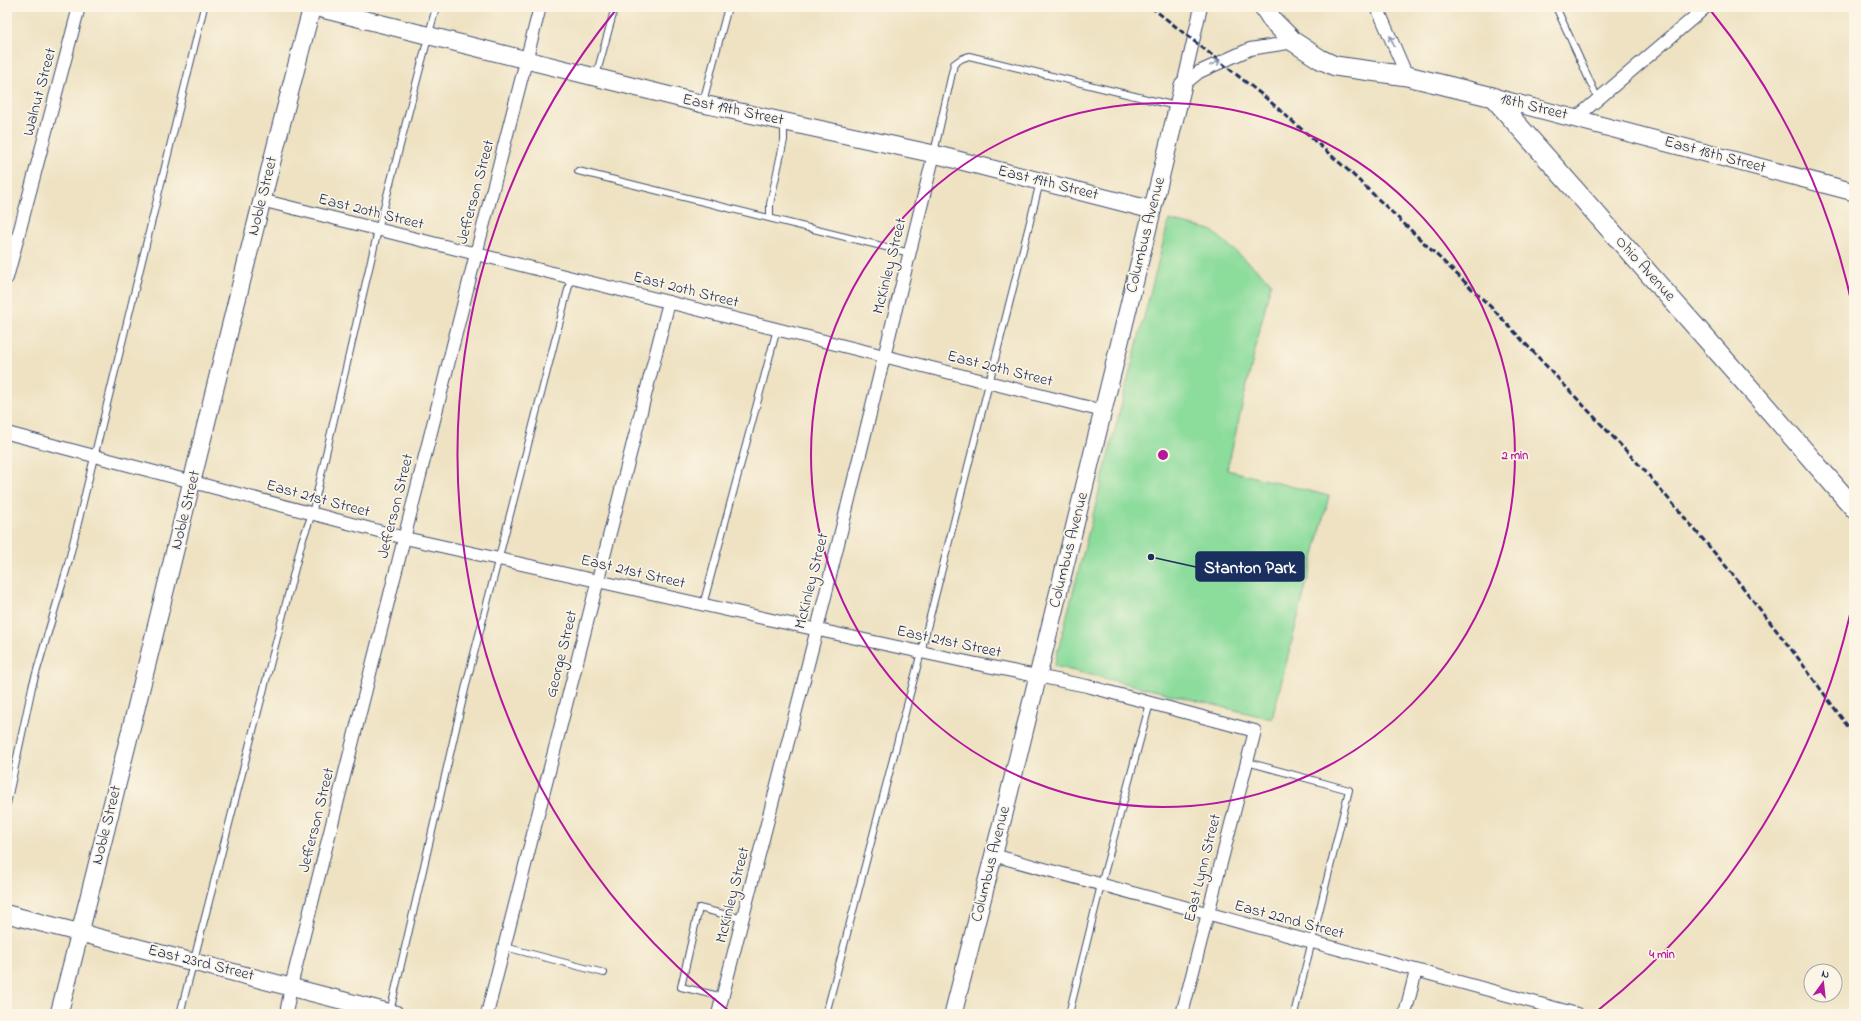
<svg xmlns="http://www.w3.org/2000/svg" width="1861" height="1021" font-family="'Indie Flower',sans-serif">
	<style>
		.green { fill: #8cdc9c; stroke: #54867d }
		.lines { fill: none; stroke-linecap: round; stroke-linejoin: round }
		.lane-casing { stroke: #3b4a6d; stroke-width: 8 }
		.street-casing { stroke: #3b4a6d; stroke-width: 14 }
		.secondary-casing { stroke: #3b4a6d; stroke-width: 19 }
		.primary-casing { stroke: #3b4a6d; stroke-width: 21 }
		.lane { stroke: #fff; stroke-width: 6 }
		.street { stroke: #fff; stroke-width: 12 }
		.secondary { stroke: #fff; stroke-width: 17 }
		.primary { stroke: #fff; stroke-width: 19 }
		.rail { stroke: #1b2f5e; stroke-width: 3; stroke-dasharray: 6 3; stroke-linecap: butt }
		.oneway { stroke: #8d97ae }
		.ring { fill: none; stroke: #b5179e; stroke-width: 2 }
		.labels { text-anchor: middle; dominant-baseline: central; stroke-width: 3.5; stroke-linejoin: round; paint-order: stroke }
		.street-label { font-size: 16px; fill: #1b2f5e; stroke: #fcf5e5 }
		.centre { fill: #b5179e; stroke: #fcf5e5; stroke-width: 2 }
		.ring-label { font-size: 12px; text-anchor: middle; font-weight: bold; fill: #b5179e; stroke: #fcf5e5; stroke-width: 3.5; stroke-linejoin: round; paint-order: stroke }
		.leader { fill: none; stroke: #1b2f5e; stroke-width: 1.5 }
		.callout-dot { fill: #1b2f5e; stroke: #fcf5e5; stroke-width: 1.5 }
		.callout { fill: #1b2f5e; stroke: #1b2f5e; stroke-width: 1.5 }
		.callout-label { font-size: 17px; text-anchor: middle; font-weight: bold; fill: #fff }
	</style>
	<rect width="100%" height="100%" fill="#fcf5e5"/>
	<filter id="ink" filterUnits="userSpaceOnUse"><feTurbulence type="fractalNoise" baseFrequency=".025" numOctaves="2"/><feDisplacementMap in="SourceGraphic" scale="8" xChannelSelector="R" yChannelSelector="G"/><feConvolveMatrix kernelMatrix="1 2 1 2 8 2 1 2 1" color-interpolation-filters="sRGB"/></filter>
	<filter id="wash" filterUnits="userSpaceOnUse"><feTurbulence type="fractalNoise" baseFrequency=".012" numOctaves="4" result="noise"/><feDisplacementMap in="SourceGraphic" scale="16" xChannelSelector="R" yChannelSelector="G"/><feGaussianBlur stdDeviation="0.9" result="paint"/><feColorMatrix in="noise" values="0 0 0 0 0 0 0 0 0 0 0 0 0 0 0 0 0 1.4 0 .05"/><feComposite in="paint" operator="in"/></filter>
	<g filter="url(#wash)">
		<rect width="100%" height="100%" fill="#eee2c2"/>
		<!-- green -->
		<path class="green" d="M1169 220 1211 230 1271 282 1227 470 1329 496 1272 719 1054 666Z"/>
	</g>
	<g filter="url(#ink)">
		<g class="lines">
			<!-- lane casing -->
			<g class="lane-casing">
				<g id="lane">
					<path d="M1556 7 1598 99"/>
					<path d="M596 76 615 7"/>
					<path d="M703 102 728 7"/>
					<path d="M934 153 954 64 961 59 969 56 1176 106"/>
					<path d="M578 171 910 253"/>
					<path d="M770 217V204L784 140V122"/>
					<path d="M703 605 777 329"/>
					<path d="M1247 762 1349 790 1294 1014"/>
					<path d="M7 804 32 687 67 568 204 7"/>
					<path d="M505 947 604 973"/>
					<path d="M723 997 681 987 699 908 743 919"/>
					<path d="M390 1012 467 681 571 278"/>
					<path d="M180 1014 302 541 312 514 378 230 436 7"/>
					<path d="M826 1014 921 652 1040 182"/>
					<path d="M1069 1014 1101 885 1150 703"/>
				</g>
			</g>
			<!-- street casing -->
			<g class="street-casing">
				<g id="street">
					<path d="M1377 7 1407 76"/>
					<path d="M1183 85 1199 72 1250 49 1294 42"/>
					<path d="M1183 85 1201 7"/>
					<path d="M1576 118 1706 7"/>
					<path d="M261 200 1103 411"/>
					<path d="M7 278 79 7"/>
					<path d="M7 433 405 538 772 620 972 663 1087 686 1255 731 1182 1014"/>
					<path d="M993 855 1577 1014"/>
					<path d="M286 1014 291 986 476 254 540 7"/>
					<path d="M487 1014 669 302"/>
					<path d="M718 1014 817 629 934 154"/>
					<path d="M1405 1014 1416 971"/>
				</g>
			</g>
			<!-- secondary casing -->
			<g class="secondary-casing">
				<g id="secondary">
					<path d="M314 7 703 104 934 154 1152 210"/>
					<path d="M1493 97 1854 192"/>
					<path d="M7 914 395 1014"/>
					<path d="M59 1014C146 679 223 342 312 7"/>
					<path d="M953 1014 1005 810 1183 85"/>
				</g>
			</g>
			<!-- primary casing -->
			<g class="primary-casing">
				<path id="primary" d="M1264 7 1273 21 1294 42 1320 59 1335 66 1407 76 1493 97 1755 394 1854 508"/>
			</g>
			<!-- lane -->
			<use href="#lane" class="lane"/>
			<!-- street -->
			<use href="#street" class="street"/>
			<!-- secondary -->
			<use href="#secondary" class="secondary"/>
			<!-- primary -->
			<use href="#primary" class="primary"/>
			<!-- rail -->
			<path class="rail" d="M1151 7 1266 98 1350 172 1493 309 1644 470 1730 571 1798 658 1854 735"/>
		</g>
		<!-- one-way arrows -->
		<defs><path id="oneway-shaft" d="M-6 0H5M1.5-3L5.5 0L1.5 3" fill="none" stroke-width="1.6" stroke-linecap="round" stroke-linejoin="round"/></defs>
		<g class="oneway">
			<use href="#oneway-shaft" transform="translate(1392 41) rotate(-113)"/>
			<use href="#oneway-shaft" transform="translate(1215 63) rotate(-26)"/>
		</g>
	</g>
	<!-- distance rings -->
	<g class="ring">
		<circle cx="1163" cy="455" r="352"/>
		<path d="M1854 596A705 705 0 0 1 1597 1011M729 1011A705 705 0 0 1 615 11M1711 11A705 705 0 0 1 1854 314"/>
	</g>
	<g class="labels">
		<!-- street labels -->
		<g class="street-label">
			<text transform="translate(40 92) rotate(-75)">Walnut Street</text>
			<text transform="translate(1534 107) rotate(14)">18th Street</text>
			<text transform="translate(733 110) rotate(12)">East 19th Street</text>
			<text transform="translate(1715 155) rotate(15)">East 18th Street</text>
			<text transform="translate(1048 183) rotate(14)">East 19th Street</text>
			<text transform="translate(476 192) rotate(-75)">Jefferson Street</text>
			<text transform="translate(263 196) rotate(-76)">Noble Street</text>
			<text transform="translate(371 212) rotate(14)">East 20th Street</text>
			<text transform="translate(1146 235) rotate(-76)">Columbus Avenue</text>
			<text transform="translate(890 266) rotate(-76)">McKinley Street</text>
			<text transform="translate(1645 269) rotate(48)">Ohio Avenue</text>
			<text transform="translate(686 290) rotate(14)">East 20th Street</text>
			<text transform="translate(1000 369) rotate(14)">East 20th Street</text>
			<text transform="translate(318 499) rotate(15)">East 21st Street</text>
			<text transform="translate(396 506) rotate(-76)">Jefferson Street</text>
			<text transform="translate(186 510) rotate(-76)">Noble Street</text>
			<text transform="translate(1069 550) rotate(-76)">Columbus Avenue</text>
			<text transform="translate(633 572) rotate(13)">East 21st Street</text>
			<text transform="translate(812 581) rotate(-76)">McKinley Street</text>
			<text transform="translate(949 642) rotate(12)">East 21st Street</text>
			<text transform="translate(562 654) rotate(-76)">George Street</text>
			<text transform="translate(317 820) rotate(-76)">Jefferson Street</text>
			<text transform="translate(107 825) rotate(-76)">Noble Street</text>
			<text transform="translate(991 864) rotate(-76)">Columbus Avenue</text>
			<text transform="translate(1203 868) rotate(-76)">East Lynn Street</text>
			<text transform="translate(733 895) rotate(-76)">McKinley Street</text>
			<text transform="translate(1289 920) rotate(15)">East 22nd Street</text>
			<text transform="translate(201 963) rotate(14)">East 23rd Street</text>
		</g>
	</g>
	<circle cx="1163" cy="455" r="6" class="centre"/>
	<g class="ring-label">
		<text x="1515" y="459">2 min</text>
		<text x="1662" y="958">4 min</text>
	</g>
	<!-- callouts -->
	<path class="leader" d="M1151 557L1196 567"/>
	<circle class="callout-dot" cx="1151" cy="557" r="4"/>
	<rect class="callout" x="1196" y="552" width="108" height="29" rx="4"/>
	<g class="callout-label">
		<text x="1250" y="573">Stanton Park</text>
	</g>
	<!-- margin -->
	<rect width="1861" height="1021" fill="none" stroke="#fcf5e5" stroke-width="24"/>
	<!-- north arrow -->
	<g transform="translate(1823 983) rotate(15)"><circle r="19" fill="#fcf5e5" stroke="#a2a6af"/>
	<path d="M0-3L7 15L0 10L-7 15Z" fill="#b5179e"/>
	<text y="-6" font-size="11" font-weight="bold" text-anchor="middle" fill="#1b2f5e">N</text>
	</g>
</svg>
